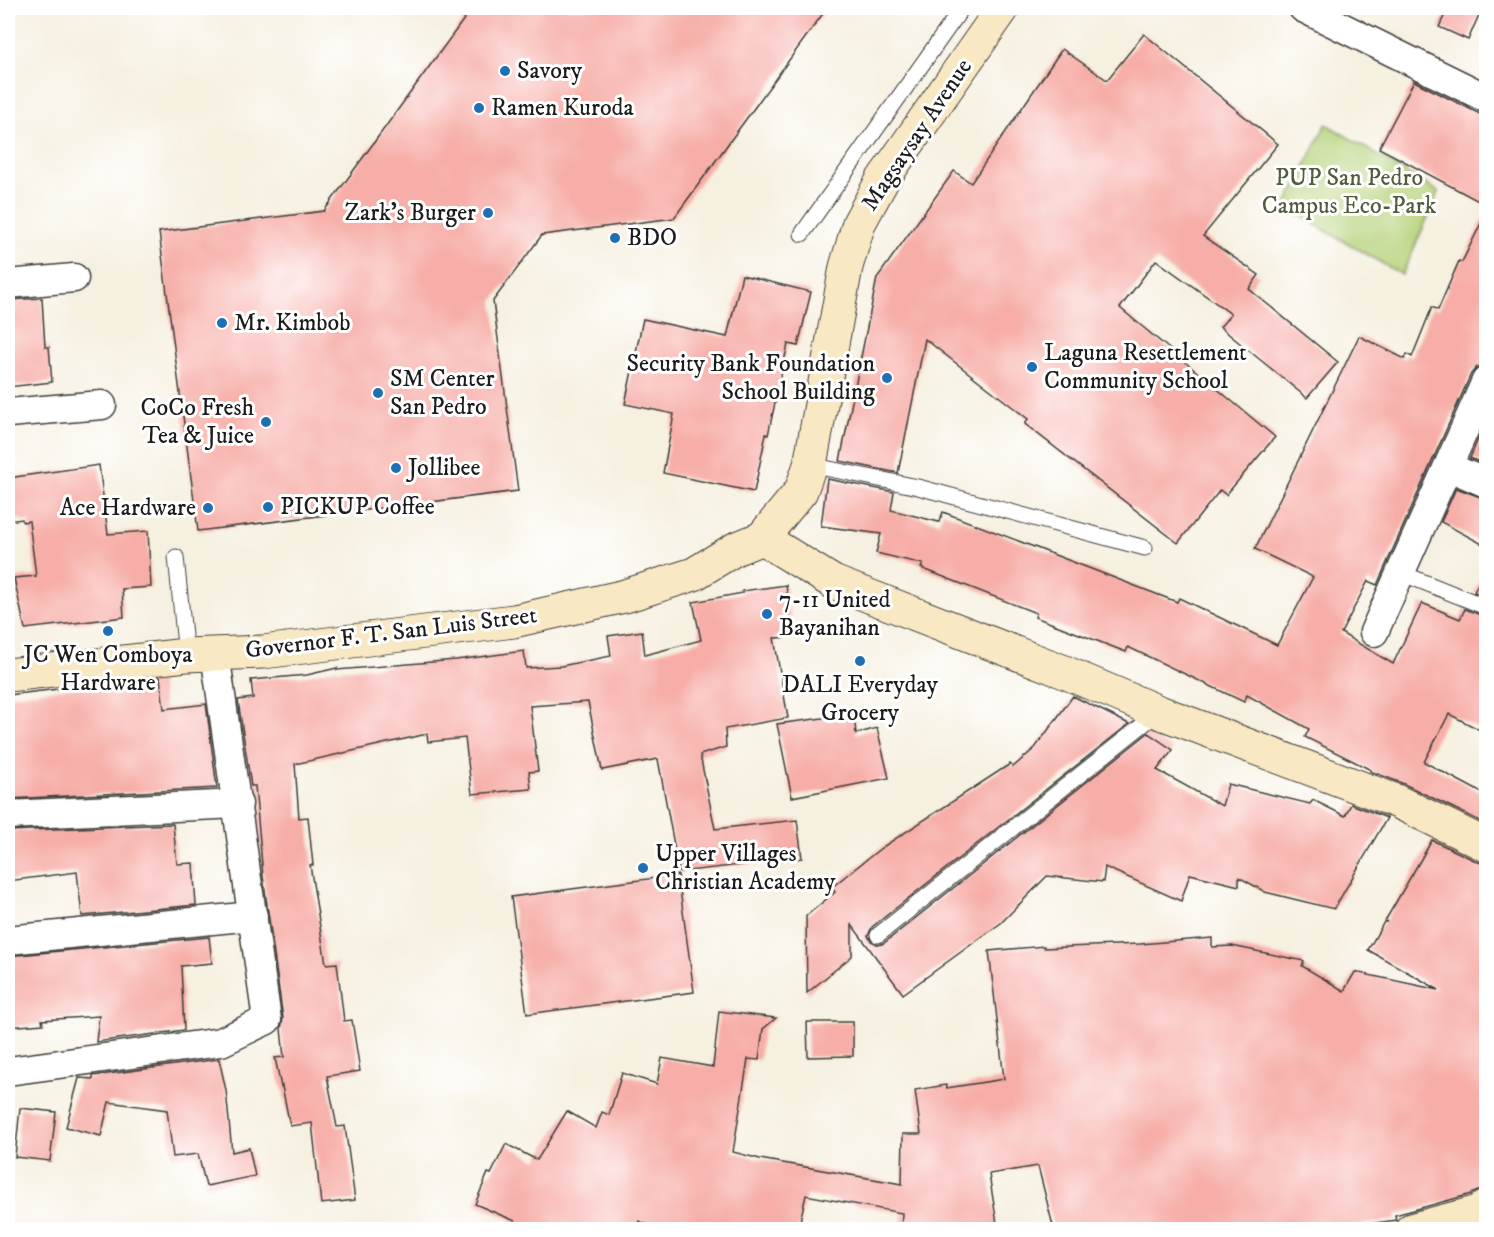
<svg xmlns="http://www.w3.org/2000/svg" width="1494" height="1237" font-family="'IM FELL DW Pica',serif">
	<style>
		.green { fill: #b5d279; stroke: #68774a; stroke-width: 1.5 }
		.building { fill: #f7aea8 }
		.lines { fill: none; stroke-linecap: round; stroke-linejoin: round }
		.lane-casing { stroke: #3d3c39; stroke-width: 17 }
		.street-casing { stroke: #3d3c39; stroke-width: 31 }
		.secondary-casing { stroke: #3d3c39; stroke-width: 35 }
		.lane { stroke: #fff; stroke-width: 15 }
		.street { stroke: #fff; stroke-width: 28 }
		.secondary { stroke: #f8e8c3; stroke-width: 33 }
		.poi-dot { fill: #1f6fb2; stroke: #fff; stroke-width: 2 }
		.labels { text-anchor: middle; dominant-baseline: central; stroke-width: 6; stroke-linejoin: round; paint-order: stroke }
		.poi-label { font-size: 24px; fill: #1c1c1c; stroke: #fff; text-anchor: start }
		.street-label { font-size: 24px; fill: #1c1c1c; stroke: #fff }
		.park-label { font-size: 24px; fill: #525c3d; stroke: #fff }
	</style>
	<rect width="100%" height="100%" fill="#fff"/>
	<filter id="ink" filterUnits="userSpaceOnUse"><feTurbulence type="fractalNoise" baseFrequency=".0167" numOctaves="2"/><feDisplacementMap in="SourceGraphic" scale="12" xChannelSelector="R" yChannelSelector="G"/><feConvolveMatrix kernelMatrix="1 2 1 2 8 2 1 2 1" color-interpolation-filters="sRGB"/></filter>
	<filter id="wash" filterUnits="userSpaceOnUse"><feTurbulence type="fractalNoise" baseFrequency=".008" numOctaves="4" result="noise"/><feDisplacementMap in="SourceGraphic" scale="24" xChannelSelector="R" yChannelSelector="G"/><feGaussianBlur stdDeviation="1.35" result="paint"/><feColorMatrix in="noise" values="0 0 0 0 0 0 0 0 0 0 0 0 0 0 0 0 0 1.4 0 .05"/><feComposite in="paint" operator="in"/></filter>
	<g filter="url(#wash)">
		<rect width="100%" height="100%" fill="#f6f0e0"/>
		<!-- green -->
		<path class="green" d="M1326 124 1439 192 1402 275 1285 207Z"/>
		<g id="blocks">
			<!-- building -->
			<g class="building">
				<path d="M472 8H827L674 218 542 235 493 301 518 491 198 531 159 232 324 211Z"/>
				<path d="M1448 8H1482L1468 40 1439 27Z"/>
				<path d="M1144 34 1278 144 1203 236 1259 275 1249 289 1338 362 1307 398 1220 327 1231 314 1156 260 1120 308 1275 437 1226 495 1220 490 1178 543 1025 424 1028 419 925 339 898 473 840 461 877 278 954 171 971 183 1062 49 1107 80Z"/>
				<path d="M1414 81 1486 117V205L1379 148Z"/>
				<path d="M1486 213V365L1477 367 1471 374 1377 585 1368 581 1341 633 1393 664 1422 603 1460 619 1465 609 1486 617V733L1449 714 1424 762 1486 795V824L1404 784 1370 771 1371 770 1305 737 1309 729 1247 695 1244 702 1128 647 1126 652 1035 617 1036 613 921 568 923 564 876 553 881 534 821 526 827 479 894 492 891 510 939 522 943 512 1177 602 1179 598 1277 645 1313 577 1255 549 1344 367 1359 336 1405 359 1407 354 1412 357 1432 307 1438 310 1459 261 1462 262Z"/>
				<path d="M742 275 811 292 798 346 788 344 768 435 766 434 754 492 663 473 674 414 625 404 643 319 727 337Z"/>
				<path d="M42 298 45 347H49L52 382 8 387V300Z"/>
				<path d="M1486 420V465L1470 458Z"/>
				<path d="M99 465 108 534 148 531 151 587 122 589 124 617 25 629 14 578 36 576 29 521 23 522 22 519 8 521V478Z"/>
				<path d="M1456 488 1486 499V546L1441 522Z"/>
				<path d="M1486 568V597L1474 592Z"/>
				<path d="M786 585 793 637 774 638 788 718 725 729 726 747 700 755 715 829 797 820 802 858 679 872 658 759 602 770 588 702 530 706 538 771 529 772 531 789 472 794 465 738 428 742 427 734 295 764 299 818 308 817 313 865H310L326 964 337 963 344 1021 352 1020 360 1071 327 1076 337 1127 345 1126 355 1200 321 1204 312 1123 290 1126 282 1086 281 1087 275 1058 284 1057 281 1029 283 1018 263 876 255 786H251L238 700 253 698 251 680 307 675 337 668V670L456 660 524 651 526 668 561 666 611 656 608 636 642 631 645 655 701 640 693 602 743 593 742 591Z"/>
				<path d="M160 677 164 709 206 704 217 788 8 799V695Z"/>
				<path d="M1073 696 1129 724 872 927 868 936 871 941 879 945 884 943 1148 733 1173 750 1157 770 1222 806 1228 784 1310 804 1313 800 1345 816 1351 804 1387 818 1334 909 1265 892 1239 877V886L1190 874 1181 901 1105 867 1103 882 1047 876 1001 923 903 994 852 925V956L807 993 806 916 835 892 832 887 881 848 1010 764 1013 767 1035 748Z"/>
				<path d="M854 714 856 734 877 728 889 778 792 797 777 724Z"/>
				<path d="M173 824 177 864 193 863 196 905 82 916 77 872 8 881V831Z"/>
				<path d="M1432 840 1478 862 1486 864V1188L1468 1195 1395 1215 1396 1220 1328 1230H1054L1038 1166 989 1174 998 1230 901 1228 902 1213 806 1195 798 1230H783L759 1225 758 1230H660L639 1221 635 1230H511L515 1221 475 1204 488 1173 491 1174 506 1144 537 1160 567 1111 596 1128 602 1112 609 1115 622 1073 657 1084 662 1058 713 1067 719 1011 776 1018 763 1029 759 1060 748 1059 733 1152 760 1159 902 1184 903 1134H921L915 1090 946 1085 947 1088 1004 1079 989 951 1044 946V948L1140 944 1212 938V947L1232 946 1304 961 1302 966 1344 991 1355 972 1439 990 1368 950 1384 922H1387L1385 921Z"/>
				<path d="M678 875 694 992 527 1014 511 897Z"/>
				<path d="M209 937 212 963 181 966 184 1030 96 1042 99 1016 42 1020 43 1024 8 1027V956Z"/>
				<path d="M807 1022H853V1056L808 1057Z"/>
				<path d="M219 1059 226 1090 232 1152 249 1148 255 1176 206 1186 198 1154 173 1157 167 1110 109 1102 101 1136 66 1127 79 1078 93 1079V1076Z"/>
				<path d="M20 1108 56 1112 50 1161 15 1157Z"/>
			</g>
		</g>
	</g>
	<g filter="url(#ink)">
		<use href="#blocks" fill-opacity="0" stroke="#3d3c39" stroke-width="1.5"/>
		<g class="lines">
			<!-- lane casing -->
			<g class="lane-casing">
				<g id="lane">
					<path d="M802 234 962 8"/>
					<path d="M810 465 918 487 1145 548"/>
					<path d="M176 557 186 655"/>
					<path d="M1401 573 1486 607"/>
					<path d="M878 935 1159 712"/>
				</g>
			</g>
			<!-- street casing -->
			<g class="street-casing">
				<g id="street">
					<path d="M1303 8 1486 98"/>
					<path d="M8 284 74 278"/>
					<path d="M8 413 102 405"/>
					<path d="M1449 467 1486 483"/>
					<path d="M1374 632 1486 381"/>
					<path d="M8 815 238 804"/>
					<path d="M8 940 253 916"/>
					<path d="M8 1071 221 1042 267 1020 215 653"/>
				</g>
			</g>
			<!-- secondary casing -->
			<g class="secondary-casing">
				<g id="secondary">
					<path d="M762 538 833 582 1062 671 1159 712 1396 801 1486 845"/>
					<path d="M8 675 186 655 263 652 514 621 625 596 694 574 735 549 762 538 801 491 810 465 846 267 859 223 883 179 1003 8"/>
					<path d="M1411 1230 1475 1213 1486 1207"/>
				</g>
			</g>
			<!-- lane -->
			<use href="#lane" class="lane"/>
			<!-- street -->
			<use href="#street" class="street"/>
			<!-- secondary -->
			<use href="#secondary" class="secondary"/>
		</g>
	</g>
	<!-- markers -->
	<g class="poi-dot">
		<circle cx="505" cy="71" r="6"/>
		<circle cx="479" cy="108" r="6"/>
		<circle cx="488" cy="213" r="6"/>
		<circle cx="615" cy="238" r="6"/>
		<circle cx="222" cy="323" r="6"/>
		<circle cx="1032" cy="367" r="6"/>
		<circle cx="887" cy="378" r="6"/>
		<circle cx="378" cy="393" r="6"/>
		<circle cx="266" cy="422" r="6"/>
		<circle cx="396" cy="468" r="6"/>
		<circle cx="268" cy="507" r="6"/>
		<circle cx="208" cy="508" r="6"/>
		<circle cx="767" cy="614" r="6"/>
		<circle cx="108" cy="631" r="6"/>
		<circle cx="860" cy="661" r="6"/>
		<circle cx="643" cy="868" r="6"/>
	</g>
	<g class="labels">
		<!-- poi labels -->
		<g class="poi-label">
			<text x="517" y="71">Savory</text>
			<text x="491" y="108">Ramen Kuroda</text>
			<text x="476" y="213" text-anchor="end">Zark's Burger</text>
			<text x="627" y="238">BDO</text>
			<text x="234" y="323">Mr. Kimbob</text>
			<text x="1044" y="353">Laguna Resettlement<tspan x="1044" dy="28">Community School</tspan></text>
			<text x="875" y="364" text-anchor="end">Security Bank Foundation<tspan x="875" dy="28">School Building</tspan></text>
			<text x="390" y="379">SM Center<tspan x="390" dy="28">San Pedro</tspan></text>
			<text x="254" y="408" text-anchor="end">CoCo Fresh<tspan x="254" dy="28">Tea &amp; Juice</tspan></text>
			<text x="408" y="468">Jollibee</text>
			<text x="280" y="507">PICKUP Coffee</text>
			<text x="196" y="508" text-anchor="end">Ace Hardware</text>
			<text x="779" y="600">7-11 United<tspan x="779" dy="28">Bayanihan</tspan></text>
			<text x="108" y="655" text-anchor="middle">JC Wen Comboya<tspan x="108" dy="28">Hardware</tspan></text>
			<text x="860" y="685" text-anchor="middle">DALI Everyday<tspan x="860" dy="28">Grocery</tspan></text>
			<text x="655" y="854">Upper Villages<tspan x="655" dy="28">Christian Academy</tspan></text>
		</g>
		<!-- street labels -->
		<g class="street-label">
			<text transform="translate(917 135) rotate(-56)">Magsaysay Avenue</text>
			<text transform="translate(391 633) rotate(-7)">Governor F. T. San Luis Street</text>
		</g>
		<!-- park labels -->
		<g class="park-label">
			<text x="1349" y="178">PUP San Pedro<tspan x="1349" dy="28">Campus Eco-Park</tspan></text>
		</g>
	</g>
	<!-- margin -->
	<rect width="1494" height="1237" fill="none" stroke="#fff" stroke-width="30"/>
</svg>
